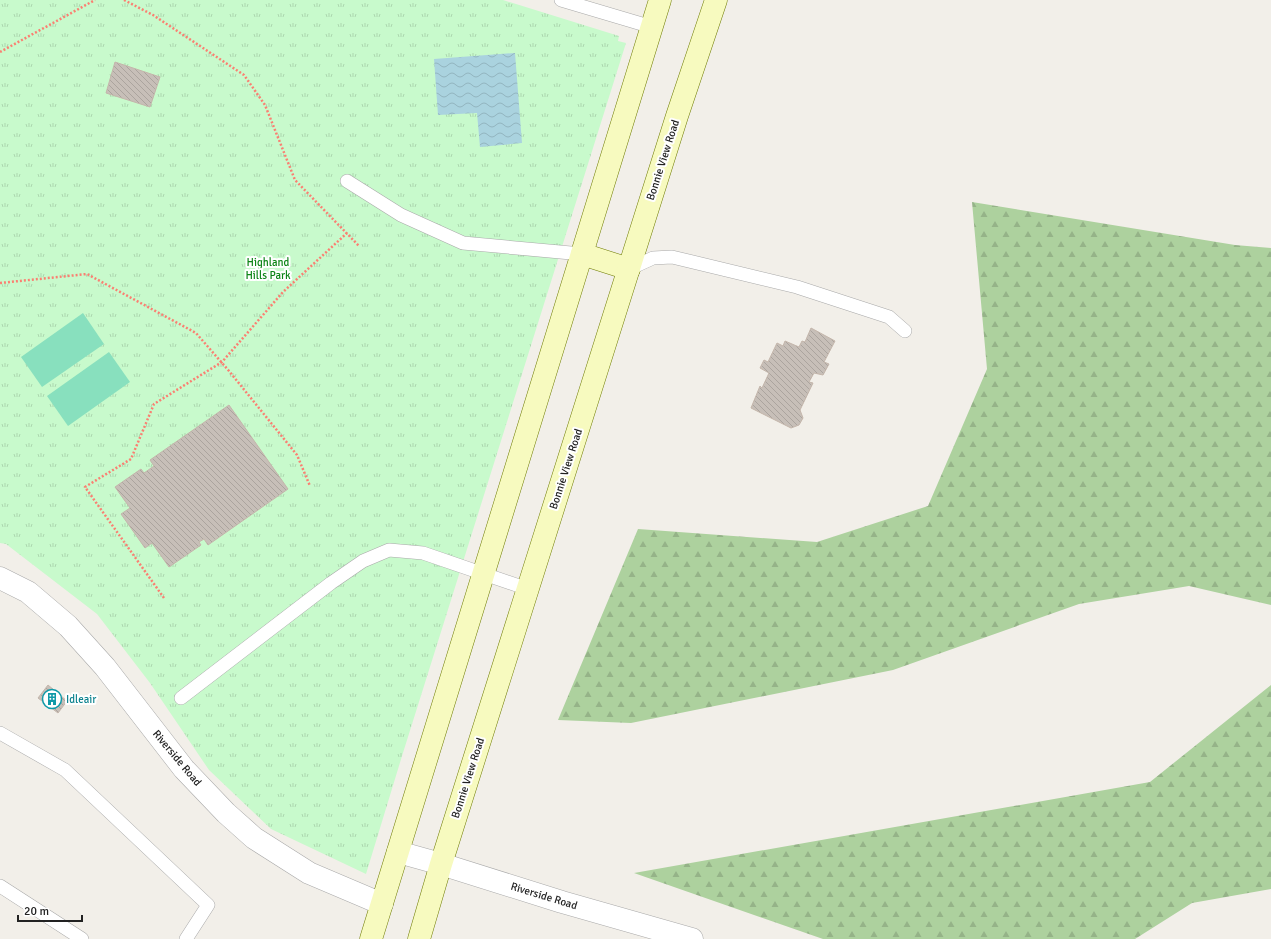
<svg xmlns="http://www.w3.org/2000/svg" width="1271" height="939" font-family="Signika,sans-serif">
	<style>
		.forest { fill: url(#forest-firs) }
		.park { fill: url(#park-tufts) }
		.pitch { fill: #88e0be }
		.water { fill: url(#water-waves) }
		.building { fill: url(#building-back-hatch); stroke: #c4b6ab }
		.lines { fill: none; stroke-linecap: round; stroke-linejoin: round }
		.service-casing { stroke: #a9a9a9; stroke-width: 14 }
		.minor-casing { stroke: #a9a9a9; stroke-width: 23 }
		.secondary-casing { stroke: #707d05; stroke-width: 23 }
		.path { stroke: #fa8072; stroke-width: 2.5; stroke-dasharray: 2 2; stroke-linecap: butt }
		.service { stroke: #fff; stroke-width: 13 }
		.minor { stroke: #fff; stroke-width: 22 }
		.secondary { stroke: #f7fabf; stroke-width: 22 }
		.labels { text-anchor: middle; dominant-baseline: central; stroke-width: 4; stroke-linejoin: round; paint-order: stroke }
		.street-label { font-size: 11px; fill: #222; stroke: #fff }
		.park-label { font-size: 11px; fill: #0c8416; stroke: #fff }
		.culture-label { font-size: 11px; fill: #0d838f; stroke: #fff; text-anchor: start }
	</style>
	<defs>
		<pattern id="forest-firs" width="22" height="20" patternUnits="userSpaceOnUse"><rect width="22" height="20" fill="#add19e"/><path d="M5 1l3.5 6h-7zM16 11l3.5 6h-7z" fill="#95b388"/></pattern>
		<pattern id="park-tufts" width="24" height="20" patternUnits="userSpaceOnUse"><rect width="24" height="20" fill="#c8facc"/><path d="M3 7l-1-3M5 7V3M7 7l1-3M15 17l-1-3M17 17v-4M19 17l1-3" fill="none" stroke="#acd6af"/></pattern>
		<pattern id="water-waves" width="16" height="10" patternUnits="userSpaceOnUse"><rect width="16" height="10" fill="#aad3df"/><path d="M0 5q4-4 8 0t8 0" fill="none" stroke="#92b5bf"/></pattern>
		<pattern id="building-back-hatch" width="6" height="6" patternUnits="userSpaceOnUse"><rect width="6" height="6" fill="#c7bfb8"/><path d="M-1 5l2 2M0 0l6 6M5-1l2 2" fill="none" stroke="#aba49e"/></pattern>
	</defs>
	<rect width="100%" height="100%" fill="#f2efe9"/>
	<!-- forest -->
	<g class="forest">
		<path d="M972 202 1235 245 1271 248V605L1189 586 1079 604 893 670 631 723 558 720 638 529 817 542 928 506 987 369Z"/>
		<path d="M1271 685V889L1192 903 1135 939H823L634 873 1150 782Z"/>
	</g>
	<!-- park -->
	<path class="park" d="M0 0H503L619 36 618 41 626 43 402 756 366 874 271 829 209 770 150 683 97 614 6 544 0 543Z"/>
	<!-- pitch -->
	<g class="pitch">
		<path d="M83 313 104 344 42 387 21 357Z"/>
		<path d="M109 352 130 382 68 426 47 396Z"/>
	</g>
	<!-- water -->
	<path class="water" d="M515 53 522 143 480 147 477 113 438 115 434 59Z"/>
	<!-- building -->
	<g class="building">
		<path d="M115 62 160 77 150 107 106 93Z"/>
		<path d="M811 328 835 341 824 362 829 364 823 375 814 373 809 382 813 383 800 410 803 418 799 425 791 428 751 408 760 386 762 388 769 373 760 368 764 360 768 362 777 343 783 346 785 341 799 347 802 341 805 342Z"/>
		<path d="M229 405 288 489 208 545 204 539 199 542 201 545 169 567 152 543 145 548 121 514 130 508 115 487 141 469 144 473 154 466 150 460Z"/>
		<path d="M48 685 67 701 58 713 38 698Z"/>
	</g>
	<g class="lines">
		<!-- service casing -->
		<g class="service-casing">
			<g id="service">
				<path d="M561 0 652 27"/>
				<path d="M347 181 401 215 463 243 582 254"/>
				<path d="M629 269 653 258 672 257 797 287 889 317 905 331"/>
				<path d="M181 698 331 583 363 561 389 550 423 553 528 589"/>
				<path d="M0 733 65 770 208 905 186 939"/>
				<path d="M0 886 82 939"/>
			</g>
		</g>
		<!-- minor casing -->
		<g class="minor-casing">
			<g id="minor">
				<path d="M0 578 28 592 68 626 105 667 184 769 226 813 254 838 309 873 382 904"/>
				<path d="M398 852 441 864 562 902 692 939"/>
			</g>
		</g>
		<!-- secondary casing -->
		<g class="secondary-casing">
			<g id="secondary">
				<path d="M582 254 629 269"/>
				<path d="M371 939 660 0"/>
				<path d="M419 939 441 864 677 116 716 0"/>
			</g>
		</g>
		<!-- path -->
		<g class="path">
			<path d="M124 0 153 15 244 75 265 105 295 180 359 246"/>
			<path d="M0 52 95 0"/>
			<path d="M0 283 87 274 196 333 229 371 297 455 310 486"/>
			<path d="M164 598 85 487 131 459 154 404 222 362 283 292 347 233"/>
		</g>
		<!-- service -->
		<use href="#service" class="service"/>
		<!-- minor -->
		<use href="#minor" class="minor"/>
		<!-- secondary -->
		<use href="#secondary" class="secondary"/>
	</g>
	<!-- icons -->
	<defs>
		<g id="building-ring" transform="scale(1)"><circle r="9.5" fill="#fff" stroke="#0f9aa8" stroke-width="1.5"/><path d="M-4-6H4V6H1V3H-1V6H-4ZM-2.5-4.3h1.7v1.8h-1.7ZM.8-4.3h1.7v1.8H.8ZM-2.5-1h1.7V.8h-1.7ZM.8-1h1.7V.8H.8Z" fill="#0f9aa8"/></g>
	</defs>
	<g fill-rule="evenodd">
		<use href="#building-ring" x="52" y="699"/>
	</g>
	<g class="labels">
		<!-- street labels -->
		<g class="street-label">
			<text transform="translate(663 160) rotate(-72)">Bonnie View Road</text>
			<text transform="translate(566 469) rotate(-72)">Bonnie View Road</text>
			<text transform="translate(177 758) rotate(50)">Riverside Road</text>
			<text transform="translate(468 778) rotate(-72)">Bonnie View Road</text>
			<text transform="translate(544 896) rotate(17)">Riverside Road</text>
		</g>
		<!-- park labels -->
		<g class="park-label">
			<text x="268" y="262">Highland<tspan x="268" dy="13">Hills Park</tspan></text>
		</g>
		<!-- culture labels -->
		<g class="culture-label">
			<text x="66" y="699">Idleair</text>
		</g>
	</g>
	<!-- scale -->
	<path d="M18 915v6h64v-6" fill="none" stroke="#222222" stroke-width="2"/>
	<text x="24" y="915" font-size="12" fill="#222222" stroke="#ffffff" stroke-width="3" paint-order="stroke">20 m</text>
</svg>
